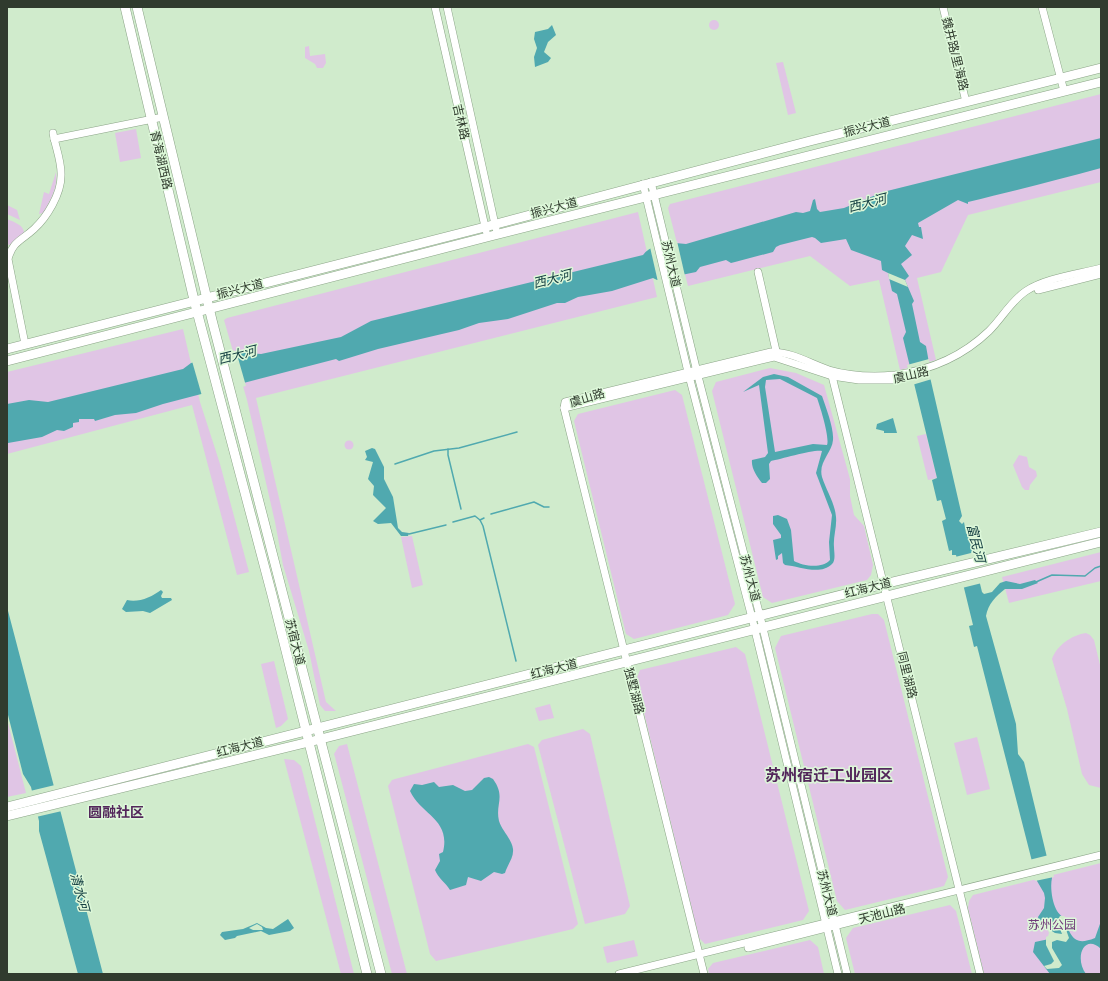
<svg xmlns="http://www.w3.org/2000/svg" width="1108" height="981" font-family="Helvetica,'Noto Sans SC',sans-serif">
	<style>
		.green { fill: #e0c5e5 }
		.water { fill: #50a9af; fill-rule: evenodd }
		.pier { fill: #d0ebcc }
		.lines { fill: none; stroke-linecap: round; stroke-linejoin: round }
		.stream { stroke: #50a9af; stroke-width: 1.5 }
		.minor-casing { stroke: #8ba487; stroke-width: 8 }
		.major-casing { stroke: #8ba487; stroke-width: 10 }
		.minor { stroke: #fff; stroke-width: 7 }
		.major { stroke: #fff; stroke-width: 9 }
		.labels { text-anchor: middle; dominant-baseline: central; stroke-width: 3; stroke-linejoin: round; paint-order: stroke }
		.street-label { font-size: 12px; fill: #303b2e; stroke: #ddf8d9 }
		.park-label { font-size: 12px; fill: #6f3a79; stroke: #ddf8d9 }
		.water-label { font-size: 13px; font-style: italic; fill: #174144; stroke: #ddf8d9 }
		.quarter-label { font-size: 14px; font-weight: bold; fill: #53275b; stroke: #ddf8d9 }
		.district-label { font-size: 16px; font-weight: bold; fill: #53275b; stroke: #ddf8d9 }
	</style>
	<rect width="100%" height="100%" fill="#d0ebcc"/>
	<!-- green -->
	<g class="green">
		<circle cx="714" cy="25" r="5"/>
		<path d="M309 46 310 56 325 54 326 63 323 68H317L315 64 305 58V47Z"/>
		<path d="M783 62 796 113 788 115 776 63Z"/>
		<path d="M1101 94V182L968 215 941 272 917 278 936 360 900 370 879 280 850 286 810 256 688 286 668 208 670 204Z"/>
		<path d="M136 129 141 158 120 162 115 133Z"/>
		<path d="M56 172C58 187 51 200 43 213L39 214 44 192 49 194Z"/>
		<path d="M7 205 17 210 20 220 7 214Z"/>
		<path d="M638 212 657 297 256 398 326 702 336 711H325L320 705 309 651 283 565 275 522 247 400 224 320 227 318Z"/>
		<path d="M7 219C14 222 24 225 24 233L10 245 7 244Z"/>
		<path d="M183 329 200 402 220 464 249 572 237 575 192 405 7 454V372Z"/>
		<path d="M770 368 796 373 824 385 850 479V496L854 515 864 526 873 565 871 575 867 580 772 603 763 597 712 391 716 382Z"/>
		<path d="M675 390 682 395 735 604 728 615 634 639 626 634 574 421 578 414Z"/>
		<path d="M926 434 937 478 928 480 917 436Z"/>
		<circle cx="349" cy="445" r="4.5"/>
		<path d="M1019 455 1027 457 1029 467 1036 471 1037 476 1030 485 1029 490H1025L1022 487 1013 465Z"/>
		<path d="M412 536 423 585 412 588 401 537Z"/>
		<path d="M1101 552V581L1009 603 1002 577Z"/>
		<path d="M872 614H878L884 620 948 877 944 886 845 910 837 901 775 648 781 636Z"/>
		<path d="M1086 633 1090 635 1094 640 1101 669V788L1089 785 1082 774 1067 709 1052 659C1057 645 1072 635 1086 633Z"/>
		<path d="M736 647 745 654 809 911 803 920 705 944 699 938 636 680 640 670Z"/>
		<path d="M274 661 288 719 281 726 276 728 261 664Z"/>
		<path d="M550 704 554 718 539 721 535 708Z"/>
		<path d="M7 719 26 793 7 797Z"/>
		<path d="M583 729 590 734 630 906 625 914 585 924 538 745 542 740Z"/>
		<path d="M977 737 990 789 967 795 954 743Z"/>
		<path d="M347 744 407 974H392L335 757 334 754 339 746Z"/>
		<path d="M528 744 534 747 578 924 573 929 436 961 430 954 388 786 392 780 395 779Z"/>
		<path d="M284 759 294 760 301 766 354 974H341Z"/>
		<path d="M1101 863V974H984L968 908 969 901 973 895Z"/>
		<path d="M950 905 956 911 972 974H855L846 938 853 928Z"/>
		<path d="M634 940 638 956 607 963 603 947Z"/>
		<path d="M810 940 818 947 824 974H709L708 969 713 963Z"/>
	</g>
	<!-- water -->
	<g class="water">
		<path d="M552 25 556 35 548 42 544 52 551 58 548 62 535 67 534 57 537 48 534 39 535 32 548 29Z"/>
		<path d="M1101 138V168C1054 181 1013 191 968 202V204L958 200 918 223 919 227H921L923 239 912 235 905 246 912 255 901 264 909 276 905 280 914 301 912 304 920 342 926 346 929 363 927 364 962 516 959 521 962 524 964 522 966 533 969 538 982 592 984 594 992 592 1000 583 1006 581 1020 584 1035 580 1038 583 1022 589H1005C996 596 988 604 986 616L1016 724 1018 754 1024 762 1052 878C1050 887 1052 901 1056 909 1058 914 1064 917 1065 922 1072 938 1075 946 1095 938L1101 921V949C1084 933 1074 958 1086 974H1050L1033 952 1035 942 1049 939V930L1039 921 1038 917 1044 908 1045 898 1044 893 1037 881 977 646 974 647 969 626 973 625 956 555H952V550L949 551 942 521 946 519 941 500 937 501 932 480 937 478 903 338 906 332 897 294 892 291 888 273 882 270 881 261 851 250 846 239 821 243 815 238 812 237 780 245 776 247 773 252 735 262 731 263 726 260 700 267 696 272 657 280 653 278 612 291 578 297 565 303H557L508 319 479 323 459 330 378 349 339 361 336 359 163 404 136 413 115 415 95 421 94 419H79V422L73 423V427L64 431 57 430 42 437 8 443 7 440V404L29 400 48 402 183 369 191 363 233 352 261 354 341 337 371 321 643 255C651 243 673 242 686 244L796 212 803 213 810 211 813 200 815 199 817 209 820 212 844 208 883 192Z"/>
		<path d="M774 374 788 377 822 396C826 408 834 428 833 440 832 453 818 462 822 477 826 490 835 503 836 517 837 527 833 537 834 547 834 552 836 560 832 564 820 576 799 566 785 565L783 563 782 553 778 556V559L776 560 773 540 781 538V535L773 524V516L778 515 787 519 791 530 794 561C803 566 822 569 830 560L829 542 832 515 816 473 822 451C815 449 781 459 771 461L769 464 770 479 766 483H762C757 477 751 468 752 460L765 457 768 453 759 385 743 392 763 377ZM780 379 817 398C820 406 830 438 827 445L813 444 775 452 765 387 766 380Z"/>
		<path d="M893 418 897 433H884V431L876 429 877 424Z"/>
		<path d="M372 448 375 449 384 467V479L393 497 398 528 402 532 409 533 408 536H401L391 523 378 524 373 521 386 508 373 495 374 486 368 479 373 462 365 460 367 457 365 451Z"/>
		<path d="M161 590 163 592 161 596 162 598H171L172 600 150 613 143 611 126 612 122 609 127 600C138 603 152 597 161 590Z"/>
		<path d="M7 607 103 974H78L39 831V821L31 787 23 774 7 711Z"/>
		<path d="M489 777 493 779C506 797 495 804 499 821 502 831 512 839 513 849 514 858 507 865 505 873L502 874 494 872 481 881 468 877 466 885 450 890C446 883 438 878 435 870L440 861 439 854 443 852C451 819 421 815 410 791L414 784 422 785 434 782 439 787 453 785 465 791 472 790 484 778Z"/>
		<path d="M288 919 294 928 290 931 269 935 261 931 237 936 235 938 225 940 220 935 222 932 243 929 257 923 266 928 273 929ZM257 924 262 927 263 930H253L249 928Z"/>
	</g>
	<!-- pier -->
	<g class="pier">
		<path d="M677 241 685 276 658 282 650 247Z"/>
		<path d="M888 273 905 280 908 287 889 279Z"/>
		<path d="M232 350 236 351 246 386 202 396 192 361Z"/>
		<path d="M929 359 932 379 912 385 907 365Z"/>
		<path d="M975 552 982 583 962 588 955 557Z"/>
		<path d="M55 785 62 811 36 817 30 791Z"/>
		<path d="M1049 855 1054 877 1035 881 1029 860Z"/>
		<path d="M1060 916H1064L1067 920 1065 921 1064 924 1069 938 1066 942 1057 940 1052 942V948L1062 965 1059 968 1047 969 1044 966 1051 964 1054 961 1046 945V937L1048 936 1049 933 1047 928 1055 933 1062 934 1057 921Z"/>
	</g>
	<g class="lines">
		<!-- stream -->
		<g class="stream">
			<path d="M448 449V455L461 509"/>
			<path d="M395 464 434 451 459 448 517 432"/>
			<path d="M491 514 534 502 544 507H549"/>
			<path d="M480 520 484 518"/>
			<path d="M453 522 475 516 480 520 483 526 516 661"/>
			<path d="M409 534 446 525"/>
			<path d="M1036 582 1052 575 1085 576 1095 568 1101 566"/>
		</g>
		<!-- minor casing -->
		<g class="minor-casing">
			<g id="minor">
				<path d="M435 7 486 231"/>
				<path d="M447 7 496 229"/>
				<path d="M943 7 966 102"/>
				<path d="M1042 7 1064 91"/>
				<path d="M54 139 163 117"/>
				<path d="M651 182 698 376 760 616 847 974"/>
				<path d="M643 184 688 372 752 618 838 974"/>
				<path d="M758 272 777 355"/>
				<path d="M1038 290 1101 274"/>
				<path d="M25 344 8 259C13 241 21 241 34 229 47 217 61 194 61 176 62 162 55 146 53 133"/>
				<path d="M832 376 980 974"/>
				<path d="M564 408 774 357 832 376 859 380H893L916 375"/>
				<path d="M748 948 889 912"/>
				<path d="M619 974 1101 855"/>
				<path d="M704 974 564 408 565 402 771 352C792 352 809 363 829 370 850 376 873 377 895 375 931 370 963 356 989 331 1002 318 1011 301 1026 291 1045 278 1079 274 1101 268"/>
			</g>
		</g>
		<!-- major casing -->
		<g class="major-casing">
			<g id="major">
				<path d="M125 7 194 300 272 595 367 974"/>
				<path d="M137 7 212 320 381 974"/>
				<path d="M7 349 485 227 810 141 1101 68"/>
				<path d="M7 361 487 237 1101 82"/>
				<path d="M7 807 884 584 1101 532"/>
				<path d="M7 816 309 742 1101 542"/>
			</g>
		</g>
		<!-- minor -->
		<use href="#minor" class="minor"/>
		<!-- major -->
		<use href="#major" class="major"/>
	</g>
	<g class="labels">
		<!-- street labels -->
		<g class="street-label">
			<text transform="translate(955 54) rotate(76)">魏井路/里海路</text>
			<text transform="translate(461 122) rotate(77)">吉林路</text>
			<text transform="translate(867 127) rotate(-14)">振兴大道</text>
			<text transform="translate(161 160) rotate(77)">青海湖西路</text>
			<text transform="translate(554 208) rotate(-15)">振兴大道</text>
			<text transform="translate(671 264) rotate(77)">苏州大道</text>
			<text transform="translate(240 289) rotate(-14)">振兴大道</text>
			<text transform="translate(911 375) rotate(-13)">虞山路</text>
			<text transform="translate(587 398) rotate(-17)">虞山路</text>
			<text transform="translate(750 578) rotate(75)">苏州大道</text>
			<text transform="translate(868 588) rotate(-14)">红海大道</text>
			<text transform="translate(295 642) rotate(76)">苏宿大道</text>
			<text transform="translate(554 669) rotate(-14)">红海大道</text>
			<text transform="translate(907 675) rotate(76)">同里湖路</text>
			<text transform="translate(634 691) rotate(76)">独墅湖路</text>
			<text transform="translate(240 747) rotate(-14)">红海大道</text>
			<text transform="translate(827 893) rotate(76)">苏州大道</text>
			<text transform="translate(882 914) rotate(-14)">天池山路</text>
		</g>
		<!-- park labels -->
		<g class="park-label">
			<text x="1052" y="925">苏州公园</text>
		</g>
		<!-- water labels -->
		<g class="water-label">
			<text transform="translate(867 203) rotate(-14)">西大河</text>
			<text transform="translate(552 279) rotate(-14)">西大河</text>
			<text transform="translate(237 355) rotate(-14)">西大河</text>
			<text transform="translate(976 543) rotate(76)">富民河</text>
			<text transform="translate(80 892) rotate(75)">清水河</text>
		</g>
		<!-- quarter labels -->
		<g class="quarter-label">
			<text x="116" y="812">圆融社区</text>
		</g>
		<!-- district labels -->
		<g class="district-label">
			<text x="829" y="775">苏州宿迁工业园区</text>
		</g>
	</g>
	<!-- border -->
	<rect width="1108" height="981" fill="none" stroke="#303b2e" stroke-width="16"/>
</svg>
